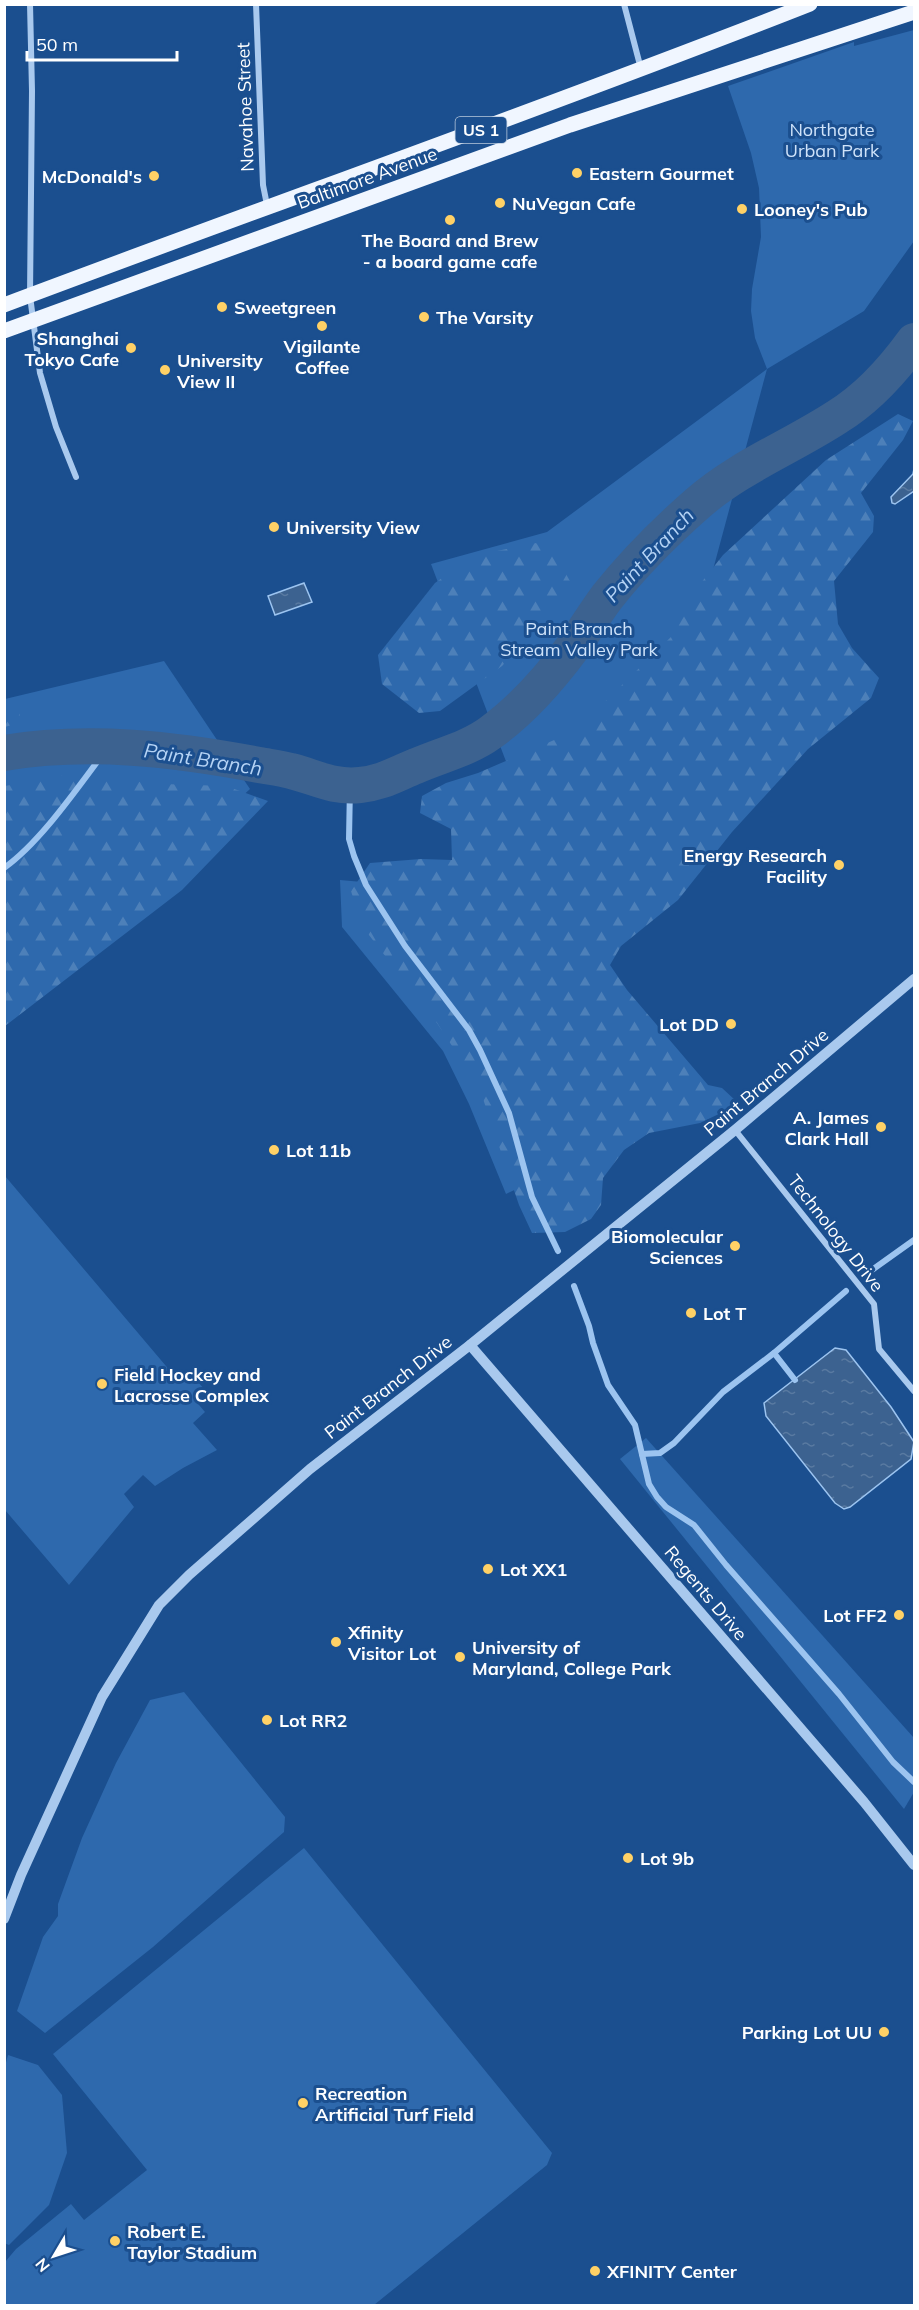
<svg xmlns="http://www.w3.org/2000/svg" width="919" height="2310" font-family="Mulish,sans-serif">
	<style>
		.green { fill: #2e69ad }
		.forest { fill: url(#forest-firs) }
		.water { fill: url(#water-ripples); stroke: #9cc4f0; stroke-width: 1.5 }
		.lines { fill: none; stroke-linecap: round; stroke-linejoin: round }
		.stream { stroke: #9cc4f0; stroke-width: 6 }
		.river { stroke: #3c6290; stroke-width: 36 }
		.minor { stroke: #a9c9ee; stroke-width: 6 }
		.tertiary { stroke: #a9c9ee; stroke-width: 10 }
		.primary { stroke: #f0f6ff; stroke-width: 15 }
		.poi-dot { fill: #ffd166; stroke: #1b4f8f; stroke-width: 2 }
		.labels { text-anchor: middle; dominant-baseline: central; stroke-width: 6; stroke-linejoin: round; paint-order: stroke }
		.shield { fill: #1b4f8f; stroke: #bbcadd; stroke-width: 1.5 }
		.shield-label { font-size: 16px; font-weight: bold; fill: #fff }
		.street-label { font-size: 18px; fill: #fff; stroke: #1b4f8f }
		.park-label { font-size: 18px; fill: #cfe3fa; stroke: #1b4f8f }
		.poi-label { font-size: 18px; font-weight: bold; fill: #fff; stroke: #1b4f8f; text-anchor: start }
		.water-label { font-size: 20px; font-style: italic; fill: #b5d3f5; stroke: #1b4f8f }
	</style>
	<defs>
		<pattern id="forest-firs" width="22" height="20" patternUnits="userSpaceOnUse" patternTransform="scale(1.5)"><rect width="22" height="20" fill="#2e69ad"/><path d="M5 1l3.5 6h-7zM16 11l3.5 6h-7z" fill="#4d80b9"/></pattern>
		<pattern id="water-ripples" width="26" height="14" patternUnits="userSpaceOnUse" patternTransform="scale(1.5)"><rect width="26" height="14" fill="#3c6290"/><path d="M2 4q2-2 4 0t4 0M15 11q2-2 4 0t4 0" fill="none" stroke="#597aa1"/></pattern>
	</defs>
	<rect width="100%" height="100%" fill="#1b4f8f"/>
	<!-- green -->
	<g class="green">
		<path d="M914 30V241L864 311 767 369 597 1001 431 564 547 532 767 369 755 338 751 311 752 289 761 237 759 188 751 153 728 86 854 42V46Z"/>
		<path d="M164 661 250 789 105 923 5 1008V699Z"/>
		<path d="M340 880 452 890 572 1163 506 1194 469 1104 443 1051 342 927Z"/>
		<path d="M5 1176 177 1379 188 1370 204 1389 194 1399 205 1412 193 1423 217 1450 183 1468 155 1486 143 1475 124 1494 134 1507 69 1585 5 1510Z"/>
		<path d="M646 1438 914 1738V1792L904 1809 620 1459Z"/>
		<path d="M184 1692 285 1817 284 1832 153 1947 45 2033 17 2011 43 1937 58 1916V1904L82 1838 116 1763 150 1700Z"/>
		<path d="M304 1848 552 2153 547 2165 374 2305H5V2262L16 2249 71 2204 84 2220 147 2170 53 2054Z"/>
		<path d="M8 2055 38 2065 62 2095 67 2153 49 2205 9 2245 4 2243V2070Z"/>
	</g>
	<!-- forest -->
	<g class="forest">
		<path d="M898 414 913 421 903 440 861 493 874 516 873 532 834 581 838 624 852 648 879 678 871 698 808 749 732 832 678 900 621 946 610 965 627 990 708 1085 722 1088 736 1101 725 1111 700 1123 649 1133 624 1150 603 1178 601 1205 591 1219 565 1232 532 1233 519 1205 479 1087 437 1023 362 926 351 891 370 863 421 859 452 860 451 829 420 813 422 796 446 783 478 773 575 731 673 635 686 602 723 555 826 460Z"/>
		<path d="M536 543 557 558 571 583 550 614 502 666 440 711 419 713 382 684 378 655 435 583 473 556Z"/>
		<path d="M17 701 21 722 5 727V703Z"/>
		<path d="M66 775 163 784 226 786 268 801 182 890 5 1026V786Z"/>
	</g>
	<!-- water -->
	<g class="water">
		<path d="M914 469V491L895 504 892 503 891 497 913 474Z"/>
		<path d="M304 583 312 602 275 615 268 596Z"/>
		<path d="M835 1348 846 1350 891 1407 914 1442 911 1459 850 1507 844 1509 835 1503 766 1416 764 1403Z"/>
	</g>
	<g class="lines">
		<!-- stream -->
		<g class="stream">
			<path d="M350 786 349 839 354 856 366 885 405 946 469 1030 480 1050 509 1113 532 1197 558 1251"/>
			<path d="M4 868C42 841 80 784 109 746"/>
			<path d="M872 1270 914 1240"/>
			<path d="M574 1286 589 1326 593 1343 608 1385 635 1425 649 1484 657 1497 666 1507 694 1525 726 1565 839 1694 893 1762 914 1782"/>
			<path d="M774 1353 795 1380"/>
			<path d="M642 1454 660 1453 674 1443 723 1392 774 1353 846 1291"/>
		</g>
		<!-- river -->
		<path class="river" d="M4 753C89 739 175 749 259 765 270 767 281 768 291 771 315 777 333 788 360 785 382 783 396 774 416 766 441 755 468 749 490 733 522 710 550 678 573 647 585 630 595 613 607 597 634 563 666 531 698 503 739 467 791 447 837 417 868 398 893 370 914 341"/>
		<!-- minor -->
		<g class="minor">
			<path d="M30 4 32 91 30 296 40 373 56 427 76 477"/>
			<path d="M256 4 263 185 267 205"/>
			<path d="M624 4 641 69"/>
			<path d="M735 1130 874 1304 879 1349 914 1391"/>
		</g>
		<!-- tertiary -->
		<g class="tertiary">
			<path d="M470 1345 864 1802 914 1865"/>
			<path d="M4 1919 21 1875 102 1697 159 1605 189 1575 310 1469 470 1345 735 1130 914 979"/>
		</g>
		<!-- primary -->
		<g class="primary">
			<path d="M4 305C272 204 543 109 810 4"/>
			<path d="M4 331 570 125 914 12"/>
		</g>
	</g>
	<!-- markers -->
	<g class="poi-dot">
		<circle cx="577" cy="173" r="6"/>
		<circle cx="154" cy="176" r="6"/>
		<circle cx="500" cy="203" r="6"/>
		<circle cx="742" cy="209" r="6"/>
		<circle cx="450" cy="220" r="6"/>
		<circle cx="222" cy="307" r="6"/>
		<circle cx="424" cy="317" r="6"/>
		<circle cx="322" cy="326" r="6"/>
		<circle cx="131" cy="348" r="6"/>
		<circle cx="165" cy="370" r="6"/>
		<circle cx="274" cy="527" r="6"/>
		<circle cx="839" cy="865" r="6"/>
		<circle cx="731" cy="1024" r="6"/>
		<circle cx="881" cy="1127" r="6"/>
		<circle cx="274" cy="1150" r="6"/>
		<circle cx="735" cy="1246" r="6"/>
		<circle cx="691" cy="1313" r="6"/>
		<circle cx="102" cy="1384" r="6"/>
		<circle cx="488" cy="1569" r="6"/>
		<circle cx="899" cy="1615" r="6"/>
		<circle cx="336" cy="1642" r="6"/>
		<circle cx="460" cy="1657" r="6"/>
		<circle cx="267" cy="1720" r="6"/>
		<circle cx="628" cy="1858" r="6"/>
		<circle cx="884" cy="2032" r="6"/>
		<circle cx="303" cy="2103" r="6"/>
		<circle cx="115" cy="2241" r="6"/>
		<circle cx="595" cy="2271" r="6"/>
	</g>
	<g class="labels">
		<!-- shield labels -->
		<rect class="shield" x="455.5" y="117" width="51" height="26" rx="4.5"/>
		<g class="shield-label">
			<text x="481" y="130">US 1</text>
		</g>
		<!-- street labels -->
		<g class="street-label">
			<text transform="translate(245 107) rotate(-92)">Navahoe Street</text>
			<text transform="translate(367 178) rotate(-20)">Baltimore Avenue</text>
			<text transform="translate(766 1082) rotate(-40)">Paint Branch Drive</text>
			<text transform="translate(836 1233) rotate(52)">Technology Drive</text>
			<text transform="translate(388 1387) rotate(-38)">Paint Branch Drive</text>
			<text transform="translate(706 1593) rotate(50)">Regents Drive</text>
		</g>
		<!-- park labels -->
		<g class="park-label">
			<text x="832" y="129">Northgate<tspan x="832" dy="21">Urban Park</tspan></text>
			<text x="579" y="628">Paint Branch<tspan x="579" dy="21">Stream Valley Park</tspan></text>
		</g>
		<!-- poi labels -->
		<g class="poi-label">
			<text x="589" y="173">Eastern Gourmet</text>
			<text x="142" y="176" text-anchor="end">McDonald's</text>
			<text x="512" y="203">NuVegan Cafe</text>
			<text x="754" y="209">Looney's Pub</text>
			<text x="450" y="240" text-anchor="middle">The Board and Brew<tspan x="450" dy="21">- a board game cafe</tspan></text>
			<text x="234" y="307">Sweetgreen</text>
			<text x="436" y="317">The Varsity</text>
			<text x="119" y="338" text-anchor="end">Shanghai<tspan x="119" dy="21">Tokyo Cafe</tspan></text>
			<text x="322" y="346" text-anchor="middle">Vigilante<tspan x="322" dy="21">Coffee</tspan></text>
			<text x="177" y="360">University<tspan x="177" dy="21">View II</tspan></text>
			<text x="286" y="527">University View</text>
			<text x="827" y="855" text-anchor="end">Energy Research<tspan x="827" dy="21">Facility</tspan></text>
			<text x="719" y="1024" text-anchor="end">Lot DD</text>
			<text x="869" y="1117" text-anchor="end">A. James<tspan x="869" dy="21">Clark Hall</tspan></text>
			<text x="286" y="1150">Lot 11b</text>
			<text x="723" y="1236" text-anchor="end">Biomolecular<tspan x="723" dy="21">Sciences</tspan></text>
			<text x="703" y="1313">Lot T</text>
			<text x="114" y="1374">Field Hockey and<tspan x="114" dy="21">Lacrosse Complex</tspan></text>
			<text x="500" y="1569">Lot XX1</text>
			<text x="887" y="1615" text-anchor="end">Lot FF2</text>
			<text x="348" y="1632">Xfinity<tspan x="348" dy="21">Visitor Lot</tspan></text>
			<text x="472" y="1647">University of<tspan x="472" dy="21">Maryland, College Park</tspan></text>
			<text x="279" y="1720">Lot RR2</text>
			<text x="640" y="1858">Lot 9b</text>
			<text x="872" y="2032" text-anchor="end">Parking Lot UU</text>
			<text x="315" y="2093">Recreation<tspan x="315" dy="21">Artificial Turf Field</tspan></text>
			<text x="127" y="2231">Robert E.<tspan x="127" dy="21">Taylor Stadium</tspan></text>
			<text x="607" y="2271">XFINITY Center</text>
		</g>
		<!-- water labels -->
		<g class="water-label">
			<text transform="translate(649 555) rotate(-47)">Paint Branch</text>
			<text transform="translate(203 759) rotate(9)">Paint Branch</text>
		</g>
	</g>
	<!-- border -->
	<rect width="919" height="2310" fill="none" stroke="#ffffff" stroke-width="12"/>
	<!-- north arrow -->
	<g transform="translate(54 2256) rotate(231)" stroke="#1b4f8f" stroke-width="4.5" paint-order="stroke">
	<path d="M0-4.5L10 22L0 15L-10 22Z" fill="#ffffff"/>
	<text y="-9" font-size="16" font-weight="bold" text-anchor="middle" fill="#ffffff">N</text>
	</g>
	<!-- scale -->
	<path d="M27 51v9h150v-9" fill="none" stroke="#ffffff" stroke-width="3"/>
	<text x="36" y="51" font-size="18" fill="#ffffff" stroke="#1b4f8f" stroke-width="4.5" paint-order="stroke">50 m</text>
</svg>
